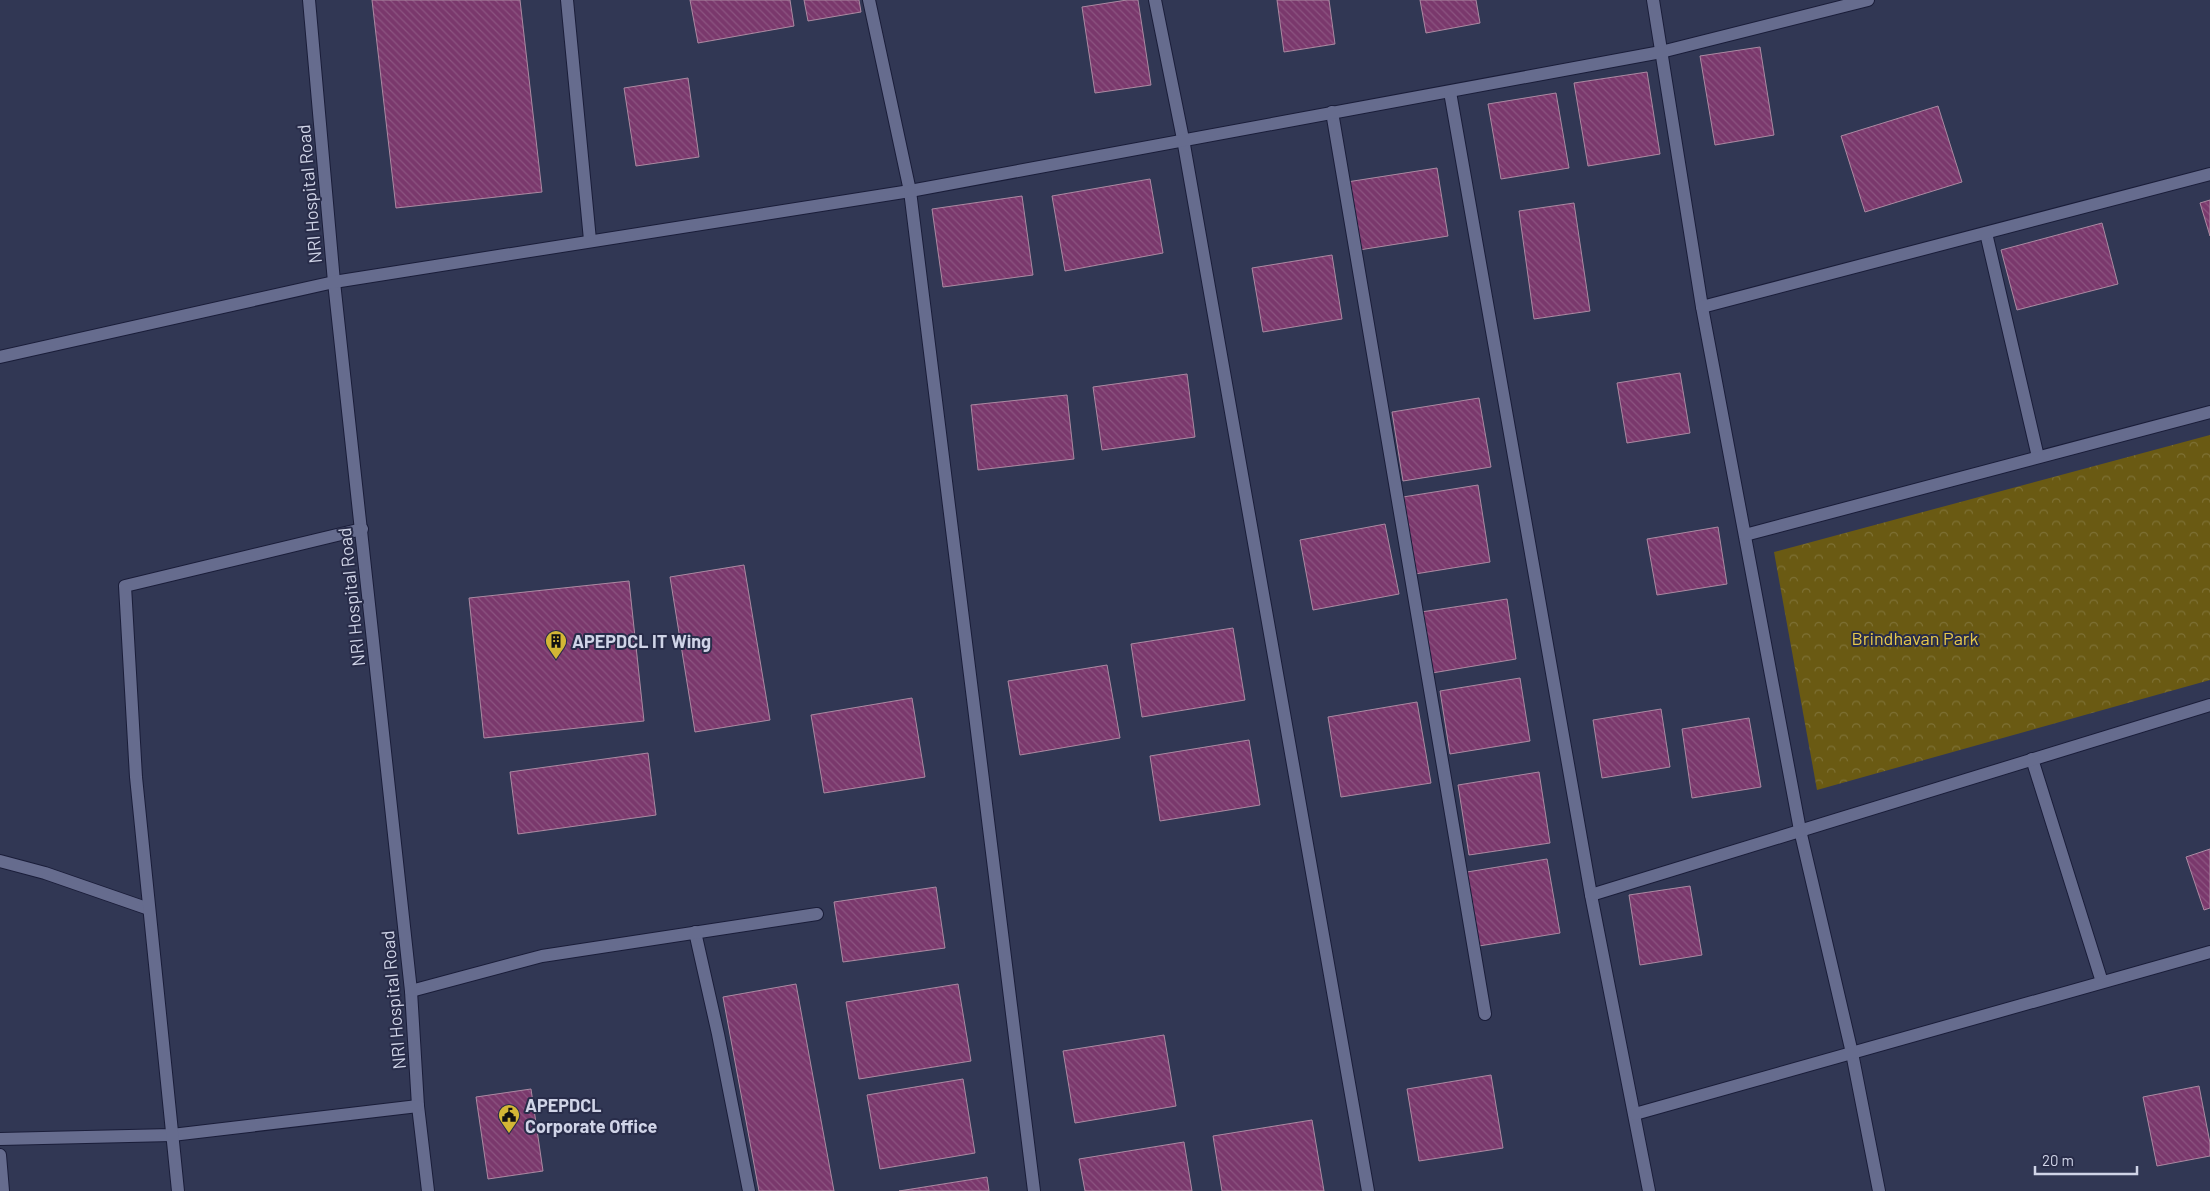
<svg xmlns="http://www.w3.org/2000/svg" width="2210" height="1191" font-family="Barlow,sans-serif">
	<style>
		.park { fill: url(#park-crowns) }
		.building { fill: url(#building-back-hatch); stroke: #ab8aa2 }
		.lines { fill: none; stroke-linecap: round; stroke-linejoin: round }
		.minor-casing { stroke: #1a1d39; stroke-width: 14 }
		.minor { stroke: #666c8e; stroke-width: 12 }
		.labels { text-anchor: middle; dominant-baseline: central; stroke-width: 4; stroke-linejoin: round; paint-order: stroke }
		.street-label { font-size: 18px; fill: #d0d4e7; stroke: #282c49 }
		.park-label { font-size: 18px; fill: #e7c94c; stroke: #282c49 }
		.poi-label { font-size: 18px; font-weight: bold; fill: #d0d4e7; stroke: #282c49; text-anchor: start }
	</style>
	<defs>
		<pattern id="park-crowns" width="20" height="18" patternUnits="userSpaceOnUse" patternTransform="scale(1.25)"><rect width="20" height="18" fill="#6a5a13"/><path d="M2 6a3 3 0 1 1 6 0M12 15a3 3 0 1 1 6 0" fill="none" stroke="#7e7135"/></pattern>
		<pattern id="building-back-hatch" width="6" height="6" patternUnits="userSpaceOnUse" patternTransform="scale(1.25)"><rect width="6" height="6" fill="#7a386c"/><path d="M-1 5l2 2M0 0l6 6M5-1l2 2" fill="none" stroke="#8c5481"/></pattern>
	</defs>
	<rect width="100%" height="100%" fill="#313754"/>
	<!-- park -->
	<path class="park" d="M2210 435V680L1817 790 1774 552Z"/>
	<!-- building -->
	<g class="building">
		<path d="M372 0H520L542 192 396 208Z"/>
		<path d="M690 0H790L794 26 698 43Z"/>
		<path d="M804 0H859L861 12 808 21Z"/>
		<path d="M1127 0H1138L1151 85 1095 93 1082 7Z"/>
		<path d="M1277 0H1329L1335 44 1284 52Z"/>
		<path d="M1420 0H1476L1480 23 1426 33Z"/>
		<path d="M1760 47 1774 135 1715 145 1700 56Z"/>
		<path d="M1647 72 1660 154 1588 166 1574 83Z"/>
		<path d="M688 78 699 157 636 166 624 88Z"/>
		<path d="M1556 93 1569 168 1501 179 1488 104Z"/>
		<path d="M1938 106 1962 182 1865 212 1841 136Z"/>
		<path d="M1437 168 1448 236 1359 250 1347 182Z"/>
		<path d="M1150 179 1163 253 1065 271 1052 196Z"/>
		<path d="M1022 196 1033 275 943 287 932 209Z"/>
		<path d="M2210 200V236L2200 203Z"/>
		<path d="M1574 203 1590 311 1534 319 1519 211Z"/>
		<path d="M2102 223 2118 284 2017 310 2001 250Z"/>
		<path d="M1332 255 1342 319 1263 332 1252 268Z"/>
		<path d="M1680 373 1690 433 1627 443 1617 383Z"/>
		<path d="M1187 374 1195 437 1102 450 1093 387Z"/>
		<path d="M1067 395 1074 459 978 470 971 405Z"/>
		<path d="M1479 398 1491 467 1403 481 1392 412Z"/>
		<path d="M1478 485 1490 562 1415 574 1403 497Z"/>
		<path d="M1385 524 1399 594 1313 610 1300 540Z"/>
		<path d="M1718 527 1727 584 1657 595 1647 539Z"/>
		<path d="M744 565 770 720 695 732 670 577Z"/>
		<path d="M629 581 644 721 484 738 469 598Z"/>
		<path d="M1507 599 1516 659 1432 673 1421 612Z"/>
		<path d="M1233 628 1245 700 1142 717 1131 644Z"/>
		<path d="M1107 665 1120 738 1020 755 1008 681Z"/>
		<path d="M1520 678 1530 741 1450 754 1440 691Z"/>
		<path d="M912 698 925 777 824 793 811 715Z"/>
		<path d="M1417 702 1431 783 1341 797 1328 717Z"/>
		<path d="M1661 709 1670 767 1602 778 1593 720Z"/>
		<path d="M1749 718 1761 787 1692 798 1682 729Z"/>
		<path d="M1249 740 1260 805 1160 821 1150 756Z"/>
		<path d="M648 753 656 815 518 834 510 772Z"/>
		<path d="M1539 772 1550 843 1469 855 1458 785Z"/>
		<path d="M2210 849V908L2204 910 2186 857Z"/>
		<path d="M1547 859 1560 933 1479 946 1467 872Z"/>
		<path d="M1690 886 1702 955 1640 965 1629 895Z"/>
		<path d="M936 887 945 948 843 962 834 902Z"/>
		<path d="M796 984 834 1191H759L723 997Z"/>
		<path d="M958 984 971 1061 859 1079 846 1002Z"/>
		<path d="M1164 1035 1176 1106 1075 1123 1063 1051Z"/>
		<path d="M1491 1075 1503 1148 1419 1161 1407 1089Z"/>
		<path d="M963 1079 975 1153 880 1169 867 1095Z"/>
		<path d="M2199 1086 2210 1143V1156L2157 1166 2143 1097Z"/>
		<path d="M531 1089 543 1171 488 1179 476 1097Z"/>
		<path d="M1312 1120 1324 1191H1222L1213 1136Z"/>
		<path d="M1184 1142 1192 1191H1085L1079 1159Z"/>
		<path d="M987 1177 989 1191H899Z"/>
	</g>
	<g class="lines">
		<!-- minor casing -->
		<g class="minor-casing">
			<g id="minor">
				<path d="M309 0 334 282 411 991 418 1106 428 1191"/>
				<path d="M567 0 590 240"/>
				<path d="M869 0 910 191 1034 1191"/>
				<path d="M1155 0 1183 139 1368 1191"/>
				<path d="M1653 0 1702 307 1800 830 1852 1053 1879 1191"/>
				<path d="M1450 92 1591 895 1649 1191"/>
				<path d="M1332 112 1485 1014"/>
				<path d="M1986 233 2038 457"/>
				<path d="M1702 307 2210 174"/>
				<path d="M0 357 334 282 910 191 1661 52 1868 0"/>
				<path d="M1745 535 2210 412"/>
				<path d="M2032 759 2102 982"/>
				<path d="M0 861 45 873 149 909"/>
				<path d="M1591 895 2210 705"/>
				<path d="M695 932 718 1034 749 1191"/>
				<path d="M411 991 542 956 817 914"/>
				<path d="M1635 1114 2210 952"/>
				<path d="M0 1139 172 1135 418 1106"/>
				<path d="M0 1155 3 1191"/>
				<path d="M178 1191 136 777 125 586 362 529"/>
			</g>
		</g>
		<!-- minor -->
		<use href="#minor" class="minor"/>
	</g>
	<!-- icons -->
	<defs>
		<g id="building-pin" transform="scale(1.125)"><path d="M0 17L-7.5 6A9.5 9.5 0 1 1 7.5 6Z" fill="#d3b635" stroke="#282c49"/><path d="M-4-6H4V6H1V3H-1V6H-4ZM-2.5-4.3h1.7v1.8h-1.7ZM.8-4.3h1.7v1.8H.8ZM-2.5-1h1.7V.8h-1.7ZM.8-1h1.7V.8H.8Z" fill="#111"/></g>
		<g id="civic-pin" transform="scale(1.125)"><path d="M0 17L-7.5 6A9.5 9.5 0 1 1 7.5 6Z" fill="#d3b635" stroke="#282c49"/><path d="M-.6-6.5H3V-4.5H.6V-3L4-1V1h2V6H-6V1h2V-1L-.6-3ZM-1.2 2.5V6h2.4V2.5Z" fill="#111"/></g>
	</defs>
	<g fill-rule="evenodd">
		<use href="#building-pin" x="556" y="641"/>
		<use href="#civic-pin" x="509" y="1115"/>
	</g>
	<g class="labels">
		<!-- street labels -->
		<g class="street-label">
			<text transform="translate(309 194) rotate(-95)">NRI Hospital Road</text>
			<text transform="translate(351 597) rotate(-96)">NRI Hospital Road</text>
			<text transform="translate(393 1000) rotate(-95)">NRI Hospital Road</text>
		</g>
		<!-- park labels -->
		<g class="park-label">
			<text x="1915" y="638">Brindhavan Park</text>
		</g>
		<!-- poi labels -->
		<g class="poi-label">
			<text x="572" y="641">APEPDCL IT Wing</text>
			<text x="525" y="1105">APEPDCL<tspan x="525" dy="21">Corporate Office</tspan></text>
		</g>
	</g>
	<!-- scale -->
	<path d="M2035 1166v8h102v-8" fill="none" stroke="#d0d4e7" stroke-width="2.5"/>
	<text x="2042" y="1166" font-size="15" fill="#d0d4e7" stroke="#282c49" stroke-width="4" paint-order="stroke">20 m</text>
</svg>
